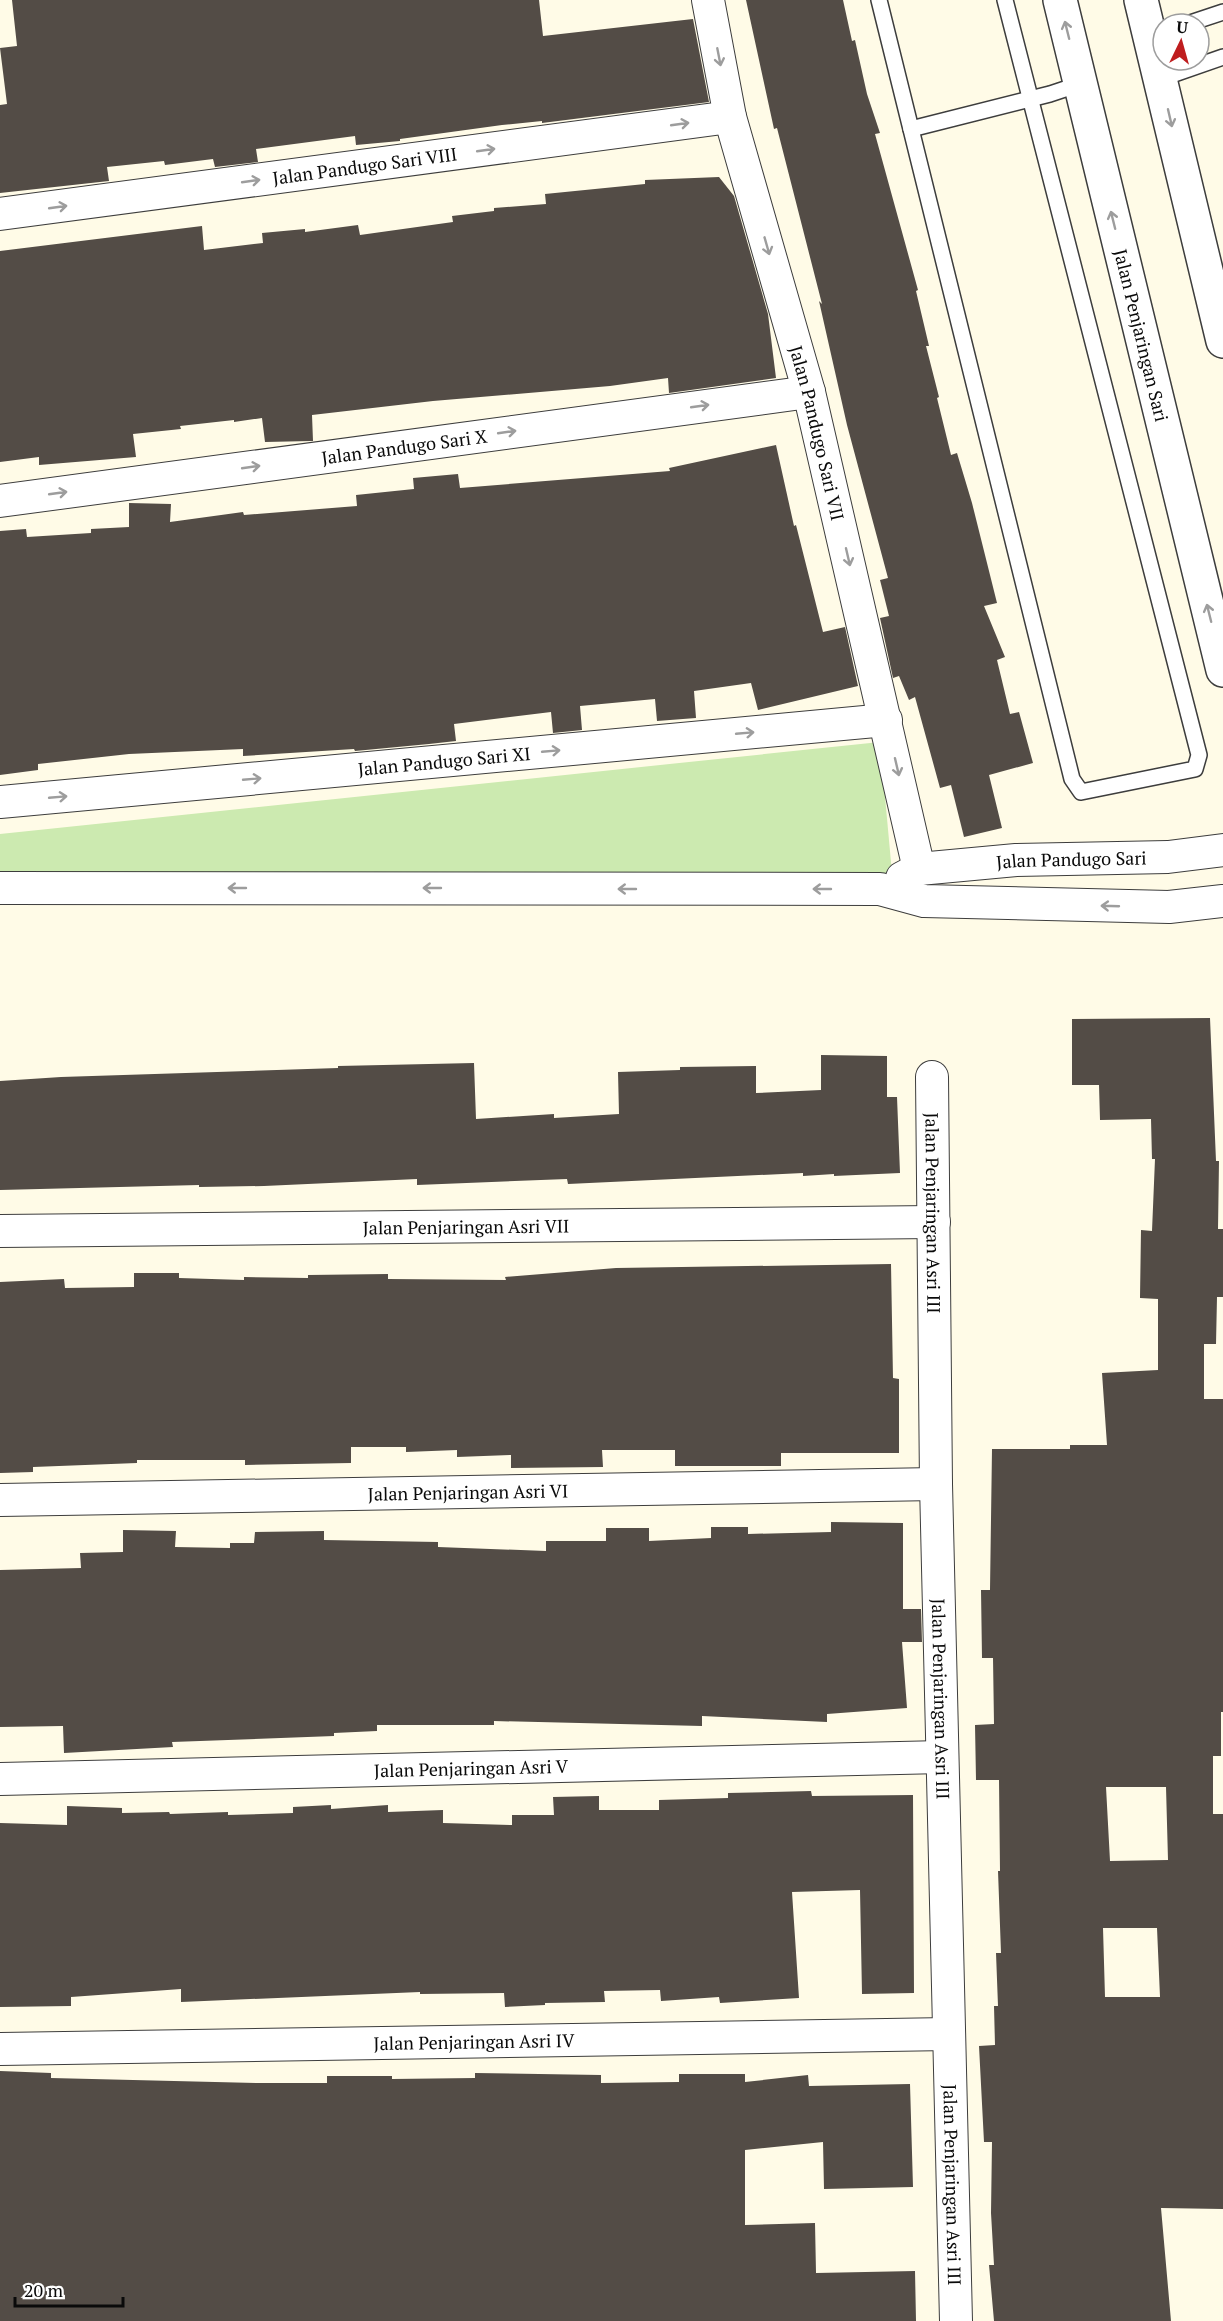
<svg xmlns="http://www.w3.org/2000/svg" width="1223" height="2321" font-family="'PT Serif',serif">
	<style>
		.green { fill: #cceab0 }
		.building { fill: #534c46; fill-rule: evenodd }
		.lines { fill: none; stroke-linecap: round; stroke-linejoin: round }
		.service-casing { stroke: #3d3d3d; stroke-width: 18 }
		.minor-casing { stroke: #3d3d3d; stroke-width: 34 }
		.tertiary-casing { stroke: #3d3d3d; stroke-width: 36 }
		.service { stroke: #fff; stroke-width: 15 }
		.minor { stroke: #fff; stroke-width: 32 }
		.tertiary { stroke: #fff; stroke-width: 33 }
		.oneway { stroke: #9d9d9d }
		.labels { text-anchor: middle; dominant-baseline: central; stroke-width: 6; stroke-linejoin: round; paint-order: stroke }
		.street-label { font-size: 18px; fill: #0a0a0a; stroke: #fff }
	</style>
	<rect width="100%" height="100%" fill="#fffbe7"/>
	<!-- green -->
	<path class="green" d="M880 742 892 873 0 882V834Z"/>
	<!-- building -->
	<g class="building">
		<path d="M12 0H539L543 36 693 19 709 102 542 123V121L502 125 400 139V141L356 145 355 136 256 149 258 162 215 167 213 159 165 165 164 161 107 167 109 181 0 193V105L7 104 0 48 17 46Z"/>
		<path d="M746 0H843L852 41 855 40 867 94 880 133 875 134 918 290 916 291 929 346H926L939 397 937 398 951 455 957 453 972 503 997 603 984 606 1005 657 997 660 1010 714 1019 712 1033 763 989 775 1002 828 964 837 951 785 940 788 915 697 909 700 899 676 893 678 880 618 889 616 880 580 888 578 847 425 819 301 822 304 777 128 774 129Z"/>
		<path d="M719 177 734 196 768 314 776 378 669 393 668 378 610 386 433 401 312 415 313 441H311L265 442 262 418 234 422V420L180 426 181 429 133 434 136 457 39 465V457L0 462V251L202 226 204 250 263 243 262 233 305 229V232L358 225 360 235 453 222 452 216 494 211V208L546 204 545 194 645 184V180Z"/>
		<path d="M776 445 794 526 796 525 823 632 845 627 858 686 758 710 751 683 694 691 696 718 657 721 655 699 580 706 582 730 553 733 551 712 454 724 456 741 429 744 355 751 354 749 243 756V749L129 754 38 764V770L0 775V531L26 529 27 537 91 533V529L129 527V503L171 504 170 522 243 512 244 515 357 506 356 495 414 489 413 478 458 474 460 488 670 471 669 468Z"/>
		<path d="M1210 1018 1216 1161H1219L1218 1229H1223V1297H1217L1216 1344H1204V1399H1223V1712H1221V1756H1213V1814H1223V2209L1161 2208 1171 2321H994L989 2265H994L991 2213 992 2142H984L979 2046 995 2045 994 2006H998L996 1953H1001L998 1871H1000L999 1780H976L975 1725 994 1724 993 1658H982L981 1590H990L992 1449H1070V1445H1107L1102 1373 1158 1370V1299L1140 1298 1141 1230 1152 1231 1155 1159H1152L1151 1119 1100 1120 1099 1085H1072V1019ZM1106 1787H1166L1168 1860 1110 1861ZM1103 1928H1157L1160 1997H1105Z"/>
		<path d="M821 1055 887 1056V1097H897L900 1173 834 1176V1174L803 1176V1173L568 1184 567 1179 417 1185V1179L264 1186 199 1187V1185L0 1190V1081L61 1077 338 1068V1066L474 1063 476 1119 554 1114V1118L619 1114 618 1072 680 1070V1067L756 1066V1093L821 1090Z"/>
		<path d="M891 1264 893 1378 899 1379V1453H781V1466H675V1450H602L603 1467 511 1468V1455L457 1457V1450L406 1452V1447H351V1463L245 1465V1460H137V1463L33 1467V1472L0 1473V1282L64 1279 65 1288 134 1287V1273H179V1278L244 1280V1277L308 1278V1275L388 1274V1279L506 1280 505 1277 616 1268Z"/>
		<path d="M831 1522 903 1523V1609H921L922 1642H902L907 1708 827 1714V1722L702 1716V1726L494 1721V1725H377V1731L334 1733V1736L172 1742 173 1747 64 1753 63 1726 0 1727V1570L81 1568 80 1553 123 1552V1530L176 1531 175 1547 230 1548V1543H254L255 1532 324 1531V1540L438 1542V1547L546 1551V1541H606V1528H649V1541L711 1538V1527H748V1534L831 1532Z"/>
		<path d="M811 1791 812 1796 913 1795 914 1993 862 1994 860 1890 792 1892 799 1998 720 2003 719 1997 661 2001 660 1990 604 1991 605 2002 545 2003V2005L505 2007 504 1993 420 1994V1992L181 2002V1989L71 1997V2006L0 2007V1823L67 1825V1806L122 1808V1813L169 1812 170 1814 228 1812V1815L293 1813V1807L331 1805V1809L388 1805V1812L443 1810V1823L512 1825V1815H554L553 1797 599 1796V1810H659V1800L728 1798V1793Z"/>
		<path d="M0 2071 51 2073V2078L259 2083H327V2076H392V2079L475 2078V2073L601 2075V2083L679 2082V2074H745V2082L808 2075 809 2086 910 2084 913 2187 824 2189 823 2142 745 2150V2225L815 2223 816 2273 915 2271 916 2321H0Z"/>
	</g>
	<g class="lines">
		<!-- service casing -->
		<g class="service-casing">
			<g id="service">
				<path d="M879 0 1072 779 1081 792 1195 769 1199 755 1005 0"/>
				<path d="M1187 24 1223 12"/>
				<path d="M1160 79 1223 57"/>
				<path d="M911 129 1050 94 1080 84"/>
			</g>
		</g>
		<!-- minor casing -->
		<g class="minor-casing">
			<g id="minor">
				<path id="s1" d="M708 0 730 117 809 392 919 869"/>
				<path id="s2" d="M0 214 730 117"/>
				<path id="s3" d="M0 501 809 392"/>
				<path id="s4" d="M0 802 886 720"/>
				<path id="s5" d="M902 878 919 869 1016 860 1168 857 1223 850"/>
				<path d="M0 888 880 889 924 901 1169 907 1223 901"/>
				<path id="s6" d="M932 1077 936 1484 956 2321"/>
				<path id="s7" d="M0 1231 934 1222"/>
				<path id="s8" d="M0 1500 936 1484"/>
				<path id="s9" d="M0 1779 942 1757"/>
				<path id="s10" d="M0 2049 949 2034"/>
			</g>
		</g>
		<!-- tertiary casing -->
		<g class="tertiary-casing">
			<g id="tertiary">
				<path id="s11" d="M1060 0 1223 670"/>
				<path d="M1141 0 1223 341"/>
			</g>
		</g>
		<!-- service -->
		<use href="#service" class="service"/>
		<!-- minor -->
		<use href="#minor" class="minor"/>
		<!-- tertiary -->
		<use href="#tertiary" class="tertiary"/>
	</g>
	<!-- one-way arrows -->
	<defs><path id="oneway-shaft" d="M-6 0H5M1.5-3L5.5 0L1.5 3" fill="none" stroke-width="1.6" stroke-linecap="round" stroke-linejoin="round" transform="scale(1.5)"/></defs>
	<g class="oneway">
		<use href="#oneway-shaft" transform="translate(1067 30) rotate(-104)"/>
		<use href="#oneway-shaft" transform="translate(719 57) rotate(79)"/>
		<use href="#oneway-shaft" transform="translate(1170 118) rotate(77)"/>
		<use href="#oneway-shaft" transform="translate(680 124) rotate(-8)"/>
		<use href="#oneway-shaft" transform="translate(486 150) rotate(-8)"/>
		<use href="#oneway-shaft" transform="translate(251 181) rotate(-8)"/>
		<use href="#oneway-shaft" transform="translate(58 207) rotate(-8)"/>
		<use href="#oneway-shaft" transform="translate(1113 220) rotate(-104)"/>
		<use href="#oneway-shaft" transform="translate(767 246) rotate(74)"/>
		<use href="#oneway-shaft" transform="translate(700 406) rotate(-8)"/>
		<use href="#oneway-shaft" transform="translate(507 432) rotate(-8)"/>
		<use href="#oneway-shaft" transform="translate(251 467) rotate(-8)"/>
		<use href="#oneway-shaft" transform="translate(58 493) rotate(-8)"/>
		<use href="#oneway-shaft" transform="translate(848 557) rotate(77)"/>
		<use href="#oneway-shaft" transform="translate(1209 613) rotate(-104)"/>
		<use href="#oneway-shaft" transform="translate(745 733) rotate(-5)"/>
		<use href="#oneway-shaft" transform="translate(551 751) rotate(-5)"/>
		<use href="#oneway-shaft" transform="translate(897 767) rotate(77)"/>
		<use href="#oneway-shaft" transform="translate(252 779) rotate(-5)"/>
		<use href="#oneway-shaft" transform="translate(58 797) rotate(-5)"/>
		<use href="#oneway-shaft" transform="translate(237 888) rotate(-180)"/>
		<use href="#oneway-shaft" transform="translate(432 888) rotate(-180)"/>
		<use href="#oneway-shaft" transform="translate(627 889) rotate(-180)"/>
		<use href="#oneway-shaft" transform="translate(822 889) rotate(-180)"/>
		<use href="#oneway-shaft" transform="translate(1110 906) rotate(-178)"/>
	</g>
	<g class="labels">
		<!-- street labels -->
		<g class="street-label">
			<text stroke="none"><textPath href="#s2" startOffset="368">Jalan Pandugo Sari VIII</textPath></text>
			<text stroke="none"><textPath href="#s11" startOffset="345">Jalan Penjaringan Sari</textPath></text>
			<text stroke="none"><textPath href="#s1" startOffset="447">Jalan Pandugo Sari VII</textPath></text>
			<text stroke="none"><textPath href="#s3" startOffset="408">Jalan Pandugo Sari X</textPath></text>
			<text stroke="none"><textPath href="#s4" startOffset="446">Jalan Pandugo Sari XI</textPath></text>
			<text stroke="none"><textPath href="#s5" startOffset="172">Jalan Pandugo Sari</textPath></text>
			<text stroke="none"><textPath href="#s6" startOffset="136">Jalan Penjaringan Asri III</textPath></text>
			<text stroke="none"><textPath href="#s7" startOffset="466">Jalan Penjaringan Asri VII</textPath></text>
			<text stroke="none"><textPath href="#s8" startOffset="468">Jalan Penjaringan Asri VI</textPath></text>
			<text stroke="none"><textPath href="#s6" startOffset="622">Jalan Penjaringan Asri III</textPath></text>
			<text stroke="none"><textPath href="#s9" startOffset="471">Jalan Penjaringan Asri V</textPath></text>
			<text stroke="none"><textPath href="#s10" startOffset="474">Jalan Penjaringan Asri IV</textPath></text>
			<text stroke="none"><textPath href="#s6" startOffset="1108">Jalan Penjaringan Asri III</textPath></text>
		</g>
	</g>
	<!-- north arrow -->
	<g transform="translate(1181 42) rotate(5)"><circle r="28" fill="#ffffff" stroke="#9d9d9d" stroke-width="1.5"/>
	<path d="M0-4.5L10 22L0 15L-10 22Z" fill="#bf1d1e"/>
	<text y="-9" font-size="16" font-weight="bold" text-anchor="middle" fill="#0a0a0a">U</text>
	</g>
	<!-- scale -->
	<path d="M15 2297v9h108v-9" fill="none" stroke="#0a0a0a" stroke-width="3"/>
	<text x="24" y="2297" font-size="18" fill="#0a0a0a" stroke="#ffffff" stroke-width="4.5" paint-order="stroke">20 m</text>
</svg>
